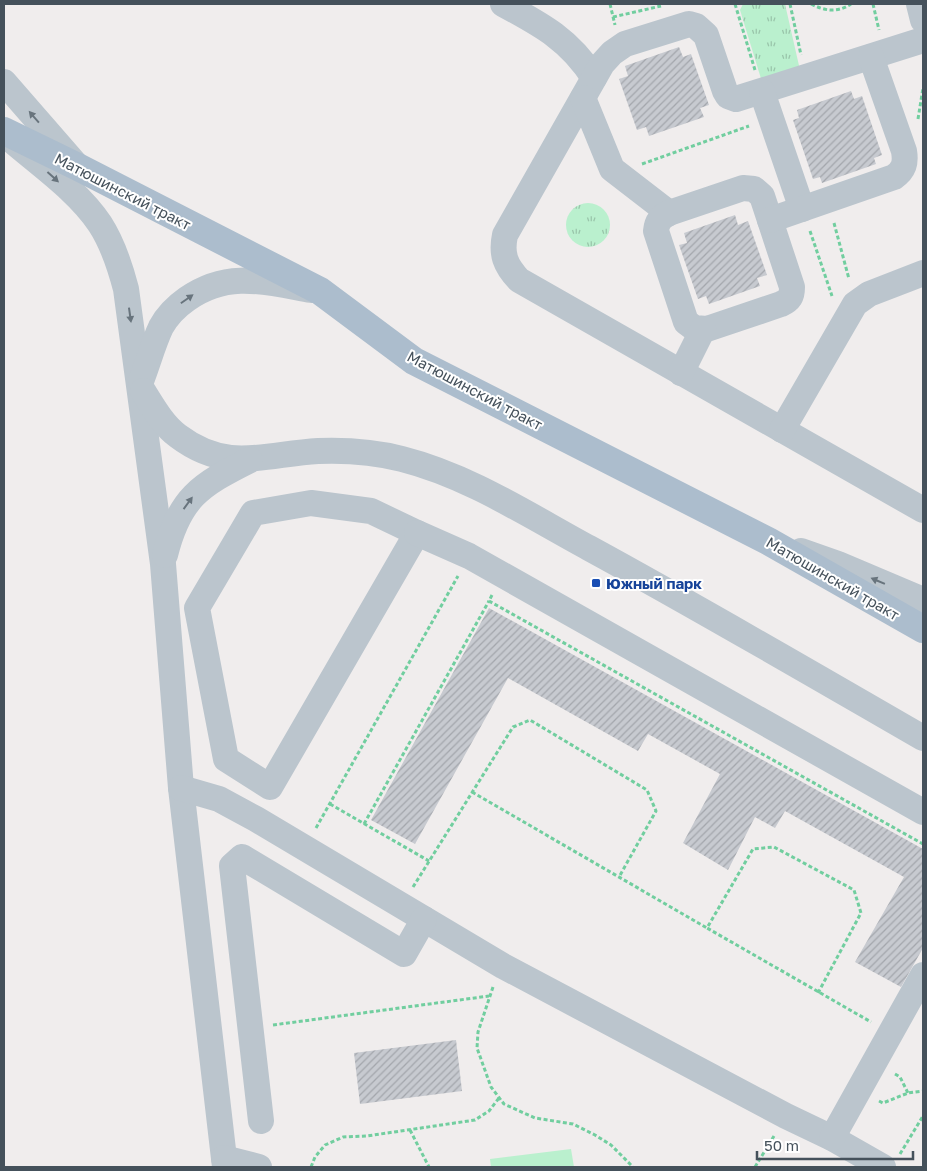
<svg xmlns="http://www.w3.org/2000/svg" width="927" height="1171" font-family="'Golos Text',sans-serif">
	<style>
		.park { fill: url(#park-tufts) }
		.pitch { fill: #baf0ce }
		.building { fill: url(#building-hatch) }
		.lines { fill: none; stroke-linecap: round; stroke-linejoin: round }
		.path { stroke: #71ce9f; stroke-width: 3; stroke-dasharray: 4 2.5; stroke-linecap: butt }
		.minor { stroke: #bbc5cd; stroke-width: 26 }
		.major { stroke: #acbdcd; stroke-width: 28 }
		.oneway { fill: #68747d }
		.transit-dot { fill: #1a4fb4; stroke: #fff; stroke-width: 2 }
		.labels { text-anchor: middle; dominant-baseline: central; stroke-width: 4; stroke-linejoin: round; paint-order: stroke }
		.street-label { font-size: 15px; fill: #45515b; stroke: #fff }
		.transit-label { font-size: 15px; font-weight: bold; fill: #164399; stroke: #fff; text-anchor: start }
	</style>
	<defs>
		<pattern id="park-tufts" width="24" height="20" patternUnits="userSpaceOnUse" patternTransform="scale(1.25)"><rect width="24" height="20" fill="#baf0ce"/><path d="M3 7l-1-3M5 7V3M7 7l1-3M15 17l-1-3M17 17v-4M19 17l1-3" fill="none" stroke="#99c5aa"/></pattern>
		<pattern id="building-hatch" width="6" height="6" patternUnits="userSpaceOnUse" patternTransform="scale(1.25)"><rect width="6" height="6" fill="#c7cad0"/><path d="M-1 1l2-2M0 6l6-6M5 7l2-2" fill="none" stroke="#a3a6ac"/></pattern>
	</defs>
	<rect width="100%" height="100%" fill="#f0eded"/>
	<!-- park -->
	<g class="park">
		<path d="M743 4H785L800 70 762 82 740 10Z"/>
		<circle cx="588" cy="225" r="22"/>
	</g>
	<!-- pitch -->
	<path class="pitch" d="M571 1149 574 1167H491L490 1159Z"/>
	<!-- building -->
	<g class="building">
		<path d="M679 47 683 57 691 54 709 105 700 108 704 117 649 136 646 127 637 130 619 79 628 76 625 66Z"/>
		<path d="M851 91 854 99 862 96 882 155 874 158 876 164 822 183 820 177 813 179 793 120 799 118 797 110Z"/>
		<path d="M735 215 738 225 748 221 767 275 757 278 760 286 709 304 706 296 698 299 679 245 687 243 684 233Z"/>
		<path d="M489 608 923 849V948L901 987 855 962 904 877 785 811 775 828 755 817 728 870 683 843 720 774 648 734 638 751 508 678 415 844 371 820Z"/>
		<path d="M456 1040 462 1091 360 1104 354 1053Z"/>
	</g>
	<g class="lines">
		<!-- path -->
		<g class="path">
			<path d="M610 4 615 25"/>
			<path d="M735 4 755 70"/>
			<path d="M790 4 801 55"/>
			<path d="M811 4C825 11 837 13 851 4"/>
			<path d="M873 4 879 30"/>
			<path d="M613 17 661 6"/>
			<path d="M918 119 923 88"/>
			<path d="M642 164 749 126"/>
			<path d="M834 223 849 279"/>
			<path d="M810 231 832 296"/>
			<path d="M492 595 489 601 923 844"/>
			<path d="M472 792 707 928"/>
			<path d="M330 804 429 861"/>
			<path d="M364 824 489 601"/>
			<path d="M316 828 458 576"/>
			<path d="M413 887 513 727 530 720 647 790 656 811 619 877"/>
			<path d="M493 987 478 1032 477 1048 491 1087 504 1104 535 1118 573 1124 595 1135 611 1145 633 1167"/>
			<path d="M818 993 861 913 854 890 774 847 753 849 707 928 871 1022"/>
			<path d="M273 1025 489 996"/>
			<path d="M895 1074 900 1077 908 1093"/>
			<path d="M879 1101 883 1103 908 1093 923 1091"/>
			<path d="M410 1130 429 1167"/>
			<path d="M900 1154 923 1116"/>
			<path d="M311 1167 315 1157 325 1145 343 1137 367 1136 475 1120 489 1111 499 1098"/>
			<path d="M755 1167 774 1136"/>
		</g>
		<!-- minor -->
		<g class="minor">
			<path d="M503 4C542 25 570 40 594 78"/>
			<path d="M919 4 923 20"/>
			<path d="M923 40 736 99 728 96 725 91 706 35 696 26 689 24 625 44 612 53 602 64 505 235C501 254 505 265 519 280L923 510"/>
			<path d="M4 82 78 167"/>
			<path d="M762 92 802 209"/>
			<path d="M583 98 612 169 669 213"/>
			<path d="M10 139C40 165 78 191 100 224 113 244 120 266 126 289L163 564 181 788 225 1167"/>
			<path d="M743 188 754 189 762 196 792 287C792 296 790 300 781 304L707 329 694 328 686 322 656 231C657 221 661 217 669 213Z"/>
			<path d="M770 220 894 177C904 170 906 163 904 151L871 57"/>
			<path d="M681 373 703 329"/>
			<path d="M141 381C148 363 153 344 161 327 167 316 177 306 187 299 228 270 266 282 312 290"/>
			<path d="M143 391C153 407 163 425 178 436 227 473 265 454 318 451 345 450 375 452 402 459 469 476 528 515 589 548 701 609 812 674 923 738"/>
			<path d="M782 430 855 304 869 294 923 273"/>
			<path d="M311 503 371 511 417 533 270 787 226 759 197 608 253 513Z"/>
			<path d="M417 533 469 556 923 812"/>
			<path d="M801 551 838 564 923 600"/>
			<path d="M165 555C179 498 200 485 250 460"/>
			<path d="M181 788 219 799 256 819 503 966 786 1116 832 1138 883 1167"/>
			<path d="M261 1121 232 866 242 857 404 954 424 919"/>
			<path d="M832 1138 923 975"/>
			<path d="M224 1158 259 1167"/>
		</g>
		<!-- major -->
		<path class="major" d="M4 131 78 167 320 291 414 361 768 541 923 629"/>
	</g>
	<!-- one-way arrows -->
	<defs><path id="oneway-solid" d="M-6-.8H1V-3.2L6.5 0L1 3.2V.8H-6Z" transform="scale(1.25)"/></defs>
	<g class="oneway">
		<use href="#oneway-solid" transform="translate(34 117) rotate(-131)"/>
		<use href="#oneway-solid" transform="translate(53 177) rotate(42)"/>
		<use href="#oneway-solid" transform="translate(187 299) rotate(-35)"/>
		<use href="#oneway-solid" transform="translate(130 315) rotate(82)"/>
		<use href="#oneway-solid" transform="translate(188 503) rotate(-54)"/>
		<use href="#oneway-solid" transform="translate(878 581) rotate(-157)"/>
	</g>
	<!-- markers -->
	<rect class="transit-dot" x="591" y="578" width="10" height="10" rx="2.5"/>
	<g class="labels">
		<!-- street labels -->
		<g class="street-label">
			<text transform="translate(123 191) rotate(27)">Матюшинский тракт</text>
			<text transform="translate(475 390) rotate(28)">Матюшинский тракт</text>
			<text transform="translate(833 578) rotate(30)">Матюшинский тракт</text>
		</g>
		<!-- transit labels -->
		<g class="transit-label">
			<text x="606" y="583">Южный парк</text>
		</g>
	</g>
	<!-- border -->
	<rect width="927" height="1171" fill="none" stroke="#45515b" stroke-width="10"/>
	<!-- scale -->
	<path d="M757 1151v8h156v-8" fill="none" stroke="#45515b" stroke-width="2.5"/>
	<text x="764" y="1151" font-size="15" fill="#45515b" stroke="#ffffff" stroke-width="4" paint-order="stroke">50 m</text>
</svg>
